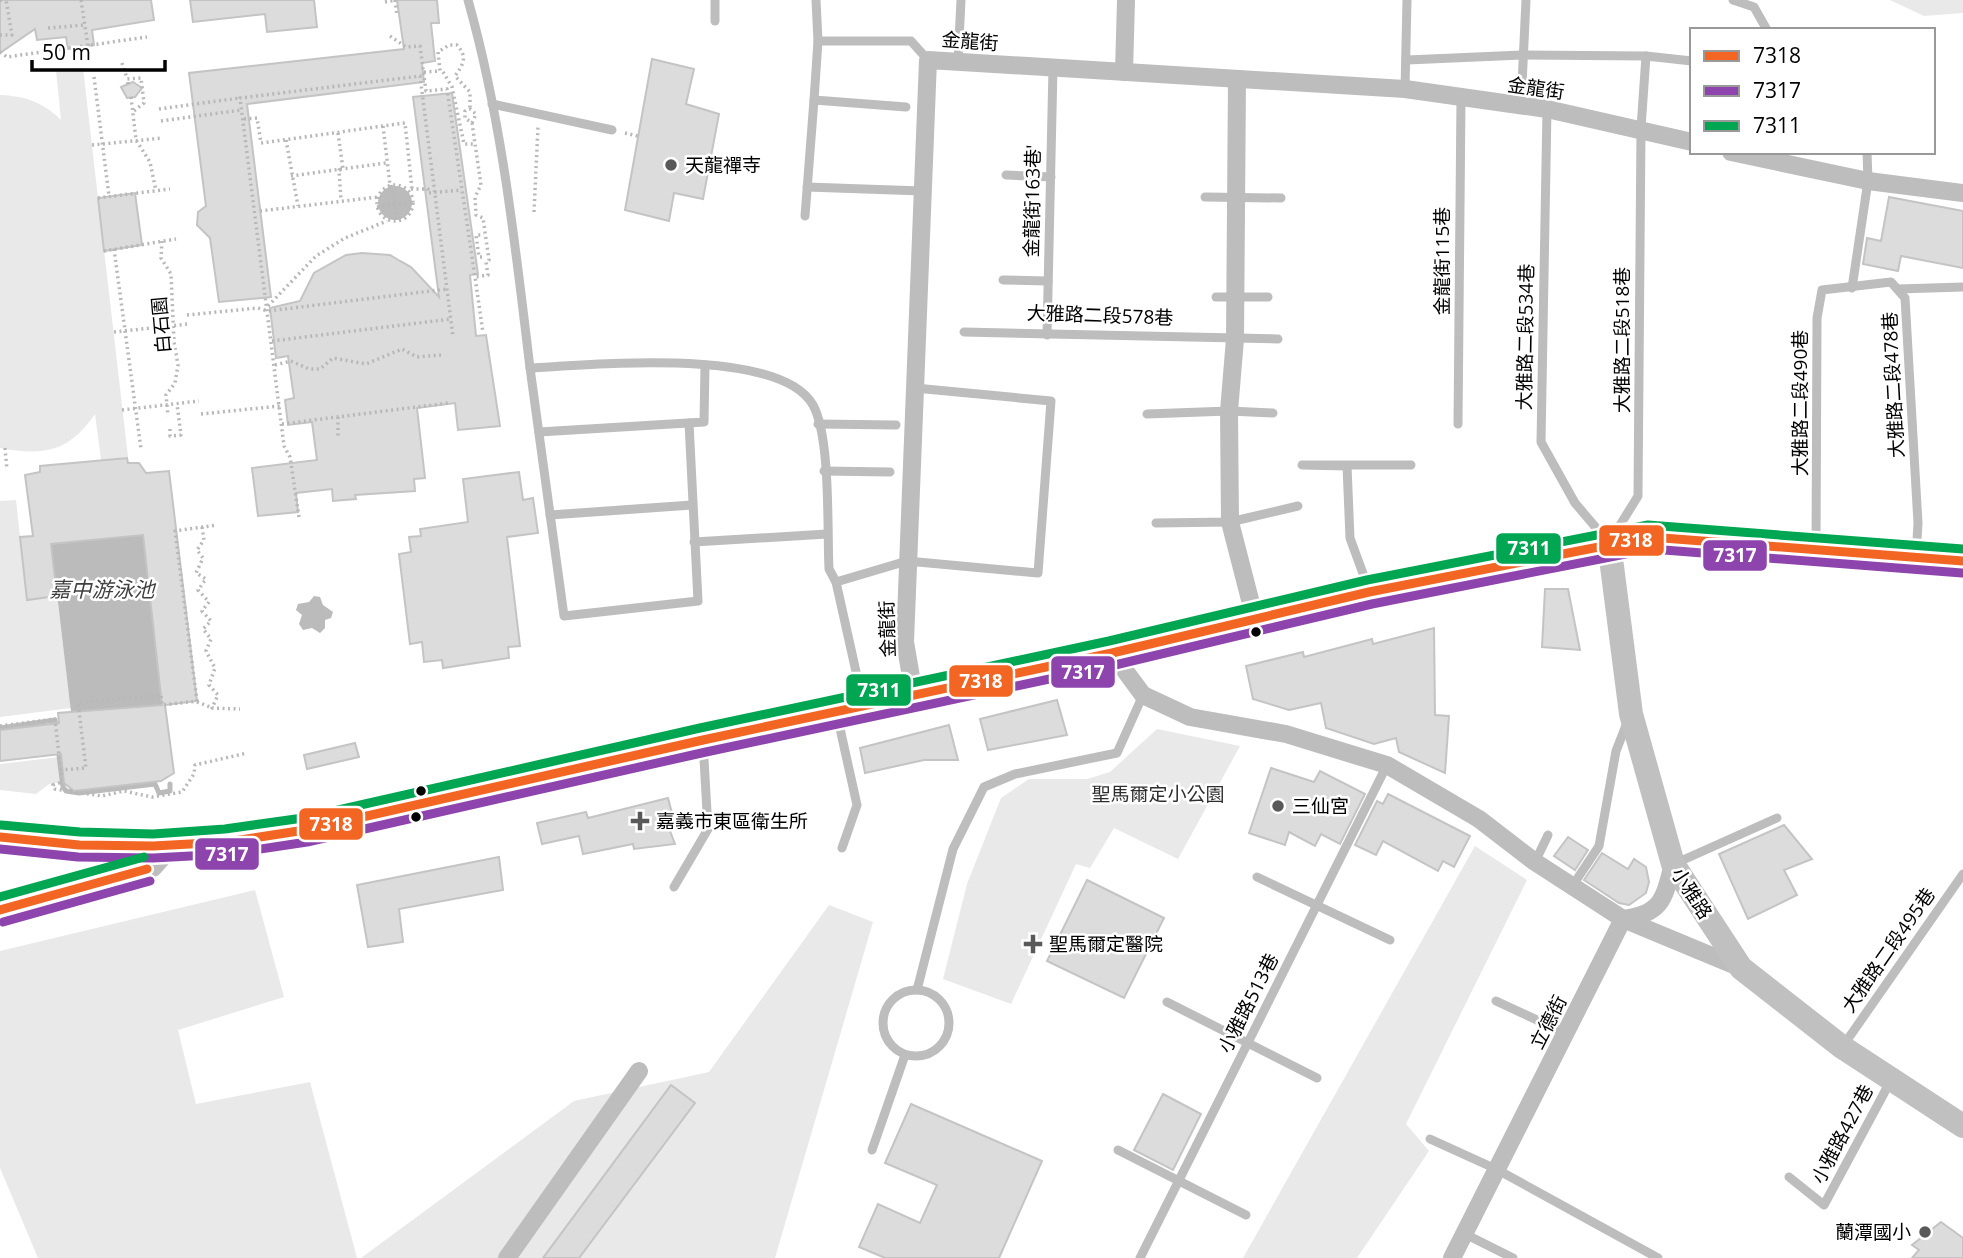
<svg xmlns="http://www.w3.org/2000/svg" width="1963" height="1258" font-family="'Open Sans','Noto Sans TC',sans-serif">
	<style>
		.green { fill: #e9e9e9 }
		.water { fill: #bbb }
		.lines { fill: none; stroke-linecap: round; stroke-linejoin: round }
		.stream { stroke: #bbb; stroke-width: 5 }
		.building { fill: #dcdcdc; stroke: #c4c4c4; stroke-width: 2 }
		.path { stroke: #b8b8b8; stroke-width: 3.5; stroke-dasharray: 2 3.5; stroke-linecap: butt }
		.lane { stroke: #bdbdbd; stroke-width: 9 }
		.street { stroke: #bdbdbd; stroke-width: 18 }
		.secondary { stroke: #c0c0c0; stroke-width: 24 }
		.bus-1-casing { stroke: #fff; stroke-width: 14 }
		.bus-2-casing { stroke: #fff; stroke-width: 14 }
		.bus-3-casing { stroke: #fff; stroke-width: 14 }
		.bus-1 { stroke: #f26522; stroke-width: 9 }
		.bus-2 { stroke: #8e44ad; stroke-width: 9 }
		.bus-3 { stroke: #00a651; stroke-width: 9 }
		.poi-dot { fill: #595959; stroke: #fff; stroke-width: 2.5 }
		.bus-dot { fill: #000; stroke: #fff; stroke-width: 2.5 }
		.labels { text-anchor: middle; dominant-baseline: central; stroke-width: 5; stroke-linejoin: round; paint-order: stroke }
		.street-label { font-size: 19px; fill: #000; stroke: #fff }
		.poi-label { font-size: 19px; fill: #000; stroke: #fff; text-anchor: start }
		.park-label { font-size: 19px; fill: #2e2e2e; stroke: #fff }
		.water-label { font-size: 21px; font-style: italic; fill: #3f3f3f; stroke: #fff }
		.line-badge { stroke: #fff; stroke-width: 2.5 }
		.badge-label { font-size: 19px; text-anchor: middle; font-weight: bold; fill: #fff }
	</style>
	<rect width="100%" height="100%" fill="#fff"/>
	<!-- green -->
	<g class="green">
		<path d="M1890 0H1963V13L1924 16Z"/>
		<path d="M83 68 128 457 101 460 95 414C69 452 44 456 0 448V95C25 96 43 102 61 120L56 70Z"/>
		<path d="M16 500 27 599 57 596 71 708 0 717V501Z"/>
		<path d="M1157 729 1240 746 1178 859 1114 828 1090 868 1076 864 1011 1004 943 979 967 884 1001 798 1029 779H1087L1110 772Z"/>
		<path d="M59 757 62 782 49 784 36 794 0 790V764Z"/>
		<path d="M1475 846 1527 880 1406 1124 1429 1151 1357 1258H1243Z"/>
		<path d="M255 890 284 997 178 1030 196 1104 310 1082 357 1258H38L0 1168V951Z"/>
		<path d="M829 905 873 922 775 1258H361L574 1101 709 1072Z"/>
	</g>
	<!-- water -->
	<g class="water">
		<circle cx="395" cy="203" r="17"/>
		<path d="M143 535 162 705 71 712 51 544Z"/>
		<path d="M314 596 320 597 323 605 333 612 331 618 325 620V628L320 633 312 628 303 630 299 624 302 615 296 610 298 604 309 602Z"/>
	</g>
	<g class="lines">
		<!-- stream -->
		<g class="stream">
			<path d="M0 728 55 720 56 728"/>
			<path d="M58 748 63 787 66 791 79 793 155 784 159 793 170 791V784"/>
		</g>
	</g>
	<!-- building -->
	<g class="building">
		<path d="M0 0H151L154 20 92 30 94 45 68 49 66 37 37 40 35 29 0 53Z"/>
		<path d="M190 0H314L317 27 267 32 265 14 193 22Z"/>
		<path d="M397 0H437L439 23H431L435 61 422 63 424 82 247 104 271 297 219 302 210 238 197 225 198 212 206 206 189 73 404 49Z"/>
		<path d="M652 59 694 69 686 104 719 114 703 199 674 193 669 221 625 210Z"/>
		<path d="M133 82 142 88 135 97 127 98 121 87Z"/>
		<path d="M452 93 478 274 470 275 476 336 486 335 500 426 458 430 455 403 417 408 425 478 414 479 415 491 355 495 356 499 333 501 332 489 296 493 298 512 258 516 252 468 317 460 312 422 288 425 285 400 294 398 288 356 276 358 270 308 300 301 314 273 346 255 362 253 390 255 400 261 411 267 439 297 413 97Z"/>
		<path d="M135 193 142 245 104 251 98 198Z"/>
		<path d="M1889 197 1963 211V268L1901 256 1898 271 1863 264 1867 238 1881 241Z"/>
		<path d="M127 458 128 463H139L146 473 169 471 197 701 165 705 174 773 161 781 74 791 64 783 61 754 0 761V730L59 723 58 713 162 705 143 535 51 544 57 596 27 600 20 537 33 536 25 475 40 472V466Z"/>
		<path d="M519 472 523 500 533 498 538 533 507 537 520 646 508 647 509 658 443 668 442 660 424 662 422 642 410 644 399 554 411 552 409 537 421 536 420 529 468 522 463 479Z"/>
		<path d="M1545 589H1568L1580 650 1542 647Z"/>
		<path d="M1434 628 1435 715 1449 716 1445 773 1399 752 1396 738 1374 744 1326 728 1321 703 1289 710 1253 699 1246 666 1303 652 1304 657 1372 639 1373 644Z"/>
		<path d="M1057 700 1067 735 988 750 980 719Z"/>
		<path d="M949 725 958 760H924L865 773 860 748Z"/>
		<path d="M355 743 359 757 307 769 304 755Z"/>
		<path d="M1271 768 1314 782 1320 771 1365 794 1340 844 1321 834 1315 846 1289 832 1285 845 1249 833Z"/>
		<path d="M1388 794 1470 836 1454 867 1443 861 1438 871 1383 841 1376 855 1355 845 1377 801 1383 804Z"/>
		<path d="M668 798 676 828 670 831 675 844 634 849 633 844 583 854 579 836 542 844 537 823 586 812 588 818Z"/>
		<path d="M1784 825 1812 859 1784 870 1797 895 1748 919 1719 854Z"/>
		<path d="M1568 837 1588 850 1575 870 1554 856Z"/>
		<path d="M1602 853 1628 869 1634 859 1646 867 1649 882 1646 893 1629 905 1619 903 1584 880Z"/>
		<path d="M499 857 503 890 399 909 403 942 368 947 357 885Z"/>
		<path d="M1087 880 1164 918 1124 998 1047 961Z"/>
		<path d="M671 1085 695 1103 579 1258H543Z"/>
		<path d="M1163 1094 1201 1114 1173 1170 1134 1150Z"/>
		<path d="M911 1104 1042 1161 999 1258H885L859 1247 878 1204 920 1223 937 1185 885 1163Z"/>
		<path d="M1941 1222 1963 1238V1258H1912L1919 1250 1912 1245Z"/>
	</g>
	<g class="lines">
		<!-- path -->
		<g class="path">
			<path d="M0 0H3"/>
			<path d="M81 0 88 46"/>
			<path d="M395 0 397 16"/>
			<path d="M385 2 396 0"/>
			<path d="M48 28 85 25"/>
			<path d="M0 35H12L6 0"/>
			<path d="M390 36 406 47 420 46 426 91 447 89 475 277"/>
			<path d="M0 52 7 57 147 37"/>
			<path d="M122 63 127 78"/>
			<path d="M424 72 440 71 438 52 449 45H457C468 57 463 65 455 76L470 92V109"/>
			<path d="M443 72 452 87 464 144H473"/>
			<path d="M94 77 109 196"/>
			<path d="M128 84 127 79 141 78 144 103 134 111"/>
			<path d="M131 97 136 140 150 162 156 191"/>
			<path d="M159 109 240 98"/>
			<path d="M244 119 257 118 261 143 405 123 412 189"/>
			<path d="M161 121 242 110"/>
			<path d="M472 123 476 114 470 109 465 111V118L472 123 481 185 475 197 476 215 483 218 489 260 486 262 488 275 475 277 483 333"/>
			<path d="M383 126 390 185"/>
			<path d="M338 133 343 169 339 170 341 200"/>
			<path d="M625 133 638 136"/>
			<path d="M286 140 298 206"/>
			<path d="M92 145 163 138"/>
			<path d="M291 176 386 163"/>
			<circle cx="395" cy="203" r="18"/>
			<path d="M391 185 397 221"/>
			<path d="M411 189H428V193L462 190"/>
			<path d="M98 198 170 189"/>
			<path d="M377 207 413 202"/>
			<path d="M260 211 378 197"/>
			<path d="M534 212 538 127"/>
			<path d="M162 241 161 258 171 274 174 342 178 365 175 383 166 395 168 416"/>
			<path d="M114 249 141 449"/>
			<path d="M104 251 176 239"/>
			<path d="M482 257H479L476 235H484"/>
			<path d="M268 306 316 256 345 238 387 221"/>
			<path d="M187 315 258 308 268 311 447 289"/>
			<path d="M114 332 188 324"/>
			<path d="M272 341 451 319"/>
			<path d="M275 365 291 361 309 369H320L333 358 366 364 402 349 417 357 441 355"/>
			<path d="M122 410 199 401"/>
			<path d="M201 414 280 406"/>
			<path d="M338 417V436"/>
			<path d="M282 424 448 403"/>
			<path d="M170 429V436L181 435 177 404"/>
			<path d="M5 448 7 470"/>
			<path d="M299 517 290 457 284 446 240 98 420 76 453 337"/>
			<path d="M202 527 204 540 197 550 203 558 196 573 206 579 198 590 209 602 202 611 211 621 203 629 211 639 206 651 215 668 209 685 218 695 212 708 240 709"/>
			<path d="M197 702 213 708"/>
			<path d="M0 726 55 719 62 782 53 785 55 789 102 796 124 791 152 797 182 792 194 774 195 765 247 753"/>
			<path d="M60 770 86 768 78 703 161 695 162 705 197 701 175 531 217 525"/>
		</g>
		<!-- lane -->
		<g class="lane">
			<path d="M468 0C502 120 515 244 530 368 590 365 780 346 813 405 831 438 827 529 829 569L836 582 907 561 1038 573 1051 401 915 388"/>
			<path d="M816 0 818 41H911L928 60"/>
			<path d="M1733 0 1754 7 1767 30"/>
			<path d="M715 21V0"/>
			<path d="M818 41 814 100 906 107"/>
			<path d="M1407 60 1522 55 1646 56"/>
			<path d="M958 61 961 0"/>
			<path d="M1405 89 1407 0"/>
			<path d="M492 104 612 130"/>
			<path d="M1521 106 1526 0"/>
			<path d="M1547 109 1541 442 1575 503 1609 543 1638 496 1641 128 1646 56 1692 61"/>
			<path d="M1006 175 1051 177"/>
			<path d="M807 187 922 191"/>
			<path d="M1205 197 1281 198"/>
			<path d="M805 216 814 100"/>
			<path d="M1003 280 1048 281"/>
			<path d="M1852 288 1868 181 1867 152"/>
			<path d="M1898 289 1963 287"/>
			<path d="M1216 297H1268"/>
			<path d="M964 332 1278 339"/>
			<path d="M1047 335 1053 68"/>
			<path d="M530 368 564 616 698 601 689 423"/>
			<path d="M1147 414 1229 411 1273 413"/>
			<path d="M818 424 896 425"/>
			<path d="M1458 424 1461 98"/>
			<path d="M539 432 704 422 705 365"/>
			<path d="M824 471 890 472"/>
			<path d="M550 515 692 505"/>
			<path d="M1156 523 1230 522 1298 506"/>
			<path d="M694 542 827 534"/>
			<path d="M1816 547 1817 318 1822 290 1891 282 1905 298 1918 523 1916 556"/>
			<path d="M836 582 863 703"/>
			<path d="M1369 590 1350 538 1347 466 1302 465H1411"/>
			<path d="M837 715 857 805 842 848"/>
			<path d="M1535 862 1548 835"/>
			<path d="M1674 864 1777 818"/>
			<path d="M1257 877 1390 940"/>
			<path d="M1573 885 1599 846 1616 751 1627 723"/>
			<path d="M674 887 708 829 703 742"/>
			<circle cx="916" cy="1023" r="33"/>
			<path d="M917 990 953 849 984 787 1015 774 1117 753 1143 695"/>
			<path d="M1496 1001 1565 1033"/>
			<path d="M1167 1002 1317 1078"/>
			<path d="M1843 1046 1963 874"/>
			<path d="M1430 1139 1496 1169 1658 1258"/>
			<path d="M872 1150 905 1055"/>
			<path d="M1118 1150 1246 1215"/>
			<path d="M1789 1177 1824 1205 1890 1082"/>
			<path d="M1465 1234 1513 1258"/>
			<path d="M1140 1258 1387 765"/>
		</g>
		<!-- street -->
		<g class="street">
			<path d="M1124 72 1126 0"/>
			<path d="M1237 79 1235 339 1229 411 1230 522 1255 619"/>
			<path d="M1731 152 1868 181 1963 193"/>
			<path d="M1112 653 1143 695 1190 717 1286 734 1387 765 1479 819 1535 862 1623 919C1662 914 1664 899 1673 864"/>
			<path d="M914 694 905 642 928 60 1405 89 1547 109 1692 142"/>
			<path d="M0 910 153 868 170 849"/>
			<path d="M507 1258 639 1071"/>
			<path d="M1452 1258 1623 919 1741 968"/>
		</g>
		<!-- secondary -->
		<g class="secondary">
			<path d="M1609 543 1631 714 1673 864 1741 968 1842 1047 1963 1126"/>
			<path d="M0 837C111 851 195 850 305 830L703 740 1112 653 1369 592 1609 543 1650 537 1691 538 1963 561"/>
		</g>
		<!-- bus-1 casing -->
		<g class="bus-1-casing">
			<g id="bus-1">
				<path d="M0 837 79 845 153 846 227 842 305 830 703 740 1112 653 1369 592 1650 537 1963 561"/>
				<path d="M0 910 147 869"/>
			</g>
		</g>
		<!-- bus-2 casing -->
		<g class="bus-2-casing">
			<g id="bus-2">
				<path d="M0 849 78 857 153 858 228 854 307 842 706 752 1115 665 1372 604 1651 549 1962 573"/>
				<path d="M3 922 150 881"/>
			</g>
		</g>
		<!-- bus-3 casing -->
		<g class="bus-3-casing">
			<g id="bus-3">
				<path d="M1 825 80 832 153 834 225 829 303 818 700 728 1109 641 1367 580 1648 525 1963 549"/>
				<path d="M0 897 144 857"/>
			</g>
		</g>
		<!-- bus-1 -->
		<use href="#bus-1" class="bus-1"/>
		<!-- bus-2 -->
		<use href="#bus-2" class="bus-2"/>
		<!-- bus-3 -->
		<use href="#bus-3" class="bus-3"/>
	</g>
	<!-- markers -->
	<g class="poi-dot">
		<circle cx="671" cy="165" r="7"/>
		<circle cx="1278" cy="806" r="7"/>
		<path d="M636.5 810.5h7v7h7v7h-7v7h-7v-7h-7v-7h7z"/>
		<path d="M1029.5 933.5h7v7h7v7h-7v7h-7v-7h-7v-7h7z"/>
		<circle cx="1925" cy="1232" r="7"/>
	</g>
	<g class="bus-dot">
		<circle cx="1256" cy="632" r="6"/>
		<circle cx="421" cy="791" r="6"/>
		<circle cx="416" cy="817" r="6"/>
	</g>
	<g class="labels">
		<!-- street labels -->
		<g class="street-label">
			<text transform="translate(970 41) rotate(4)">金龍街</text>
			<text transform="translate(1536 88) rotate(8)">金龍街</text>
			<text transform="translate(1032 201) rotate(-89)">金龍街163巷'</text>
			<text transform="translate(1442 261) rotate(-90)">金龍街115巷</text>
			<text transform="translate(1100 315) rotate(2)">大雅路二段578巷</text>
			<text transform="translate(161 325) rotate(-95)">白石園</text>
			<text transform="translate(1525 337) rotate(-89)">大雅路二段534巷</text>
			<text transform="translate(1622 340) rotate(-90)">大雅路二段518巷</text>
			<text transform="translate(1893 385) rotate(-93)">大雅路二段478巷</text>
			<text transform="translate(1800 403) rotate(-90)">大雅路二段490巷</text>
			<text transform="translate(887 629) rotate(-92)">金龍街</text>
			<text transform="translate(1692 893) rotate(57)">小雅路</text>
			<text transform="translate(1888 950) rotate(-55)">大雅路二段495巷</text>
			<text transform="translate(1248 1003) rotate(-63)">小雅路513巷</text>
			<text transform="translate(1548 1022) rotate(-63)">立德街</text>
			<text transform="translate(1842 1134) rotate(-62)">小雅路427巷</text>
		</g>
		<!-- poi labels -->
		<g class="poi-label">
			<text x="685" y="165">天龍禪寺</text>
			<text x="1292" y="806">三仙宮</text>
			<text x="656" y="821">嘉義市東區衛生所</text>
			<text x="1049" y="944">聖馬爾定醫院</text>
			<text x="1911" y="1232" text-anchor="end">蘭潭國小</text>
		</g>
		<!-- park labels -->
		<g class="park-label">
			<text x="1158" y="794">聖馬爾定小公園</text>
		</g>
		<!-- water labels -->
		<g class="water-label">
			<text x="102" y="589">嘉中游泳池</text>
		</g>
	</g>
	<g class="line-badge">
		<rect x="1598" y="524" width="67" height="33" rx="7" fill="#f26522"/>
		<rect x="1495" y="532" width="67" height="33" rx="7" fill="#00a651"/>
		<rect x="1702" y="539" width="66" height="33" rx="7" fill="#8e44ad"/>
		<rect x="1050" y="655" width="66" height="34" rx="7" fill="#8e44ad"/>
		<rect x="948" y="664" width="66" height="34" rx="7" fill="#f26522"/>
		<rect x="845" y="673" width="67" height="34" rx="7" fill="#00a651"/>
		<rect x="298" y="807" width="66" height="34" rx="7" fill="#f26522"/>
		<rect x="194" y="837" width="66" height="34" rx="7" fill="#8e44ad"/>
	</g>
	<g class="badge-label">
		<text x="1631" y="547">7318</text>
		<text x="1529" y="555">7311</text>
		<text x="1735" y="562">7317</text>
		<text x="1083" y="679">7317</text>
		<text x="981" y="688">7318</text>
		<text x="879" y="697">7311</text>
		<text x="331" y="831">7318</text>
		<text x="227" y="861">7317</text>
	</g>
	<!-- legend -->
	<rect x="1690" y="28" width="245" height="126" fill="#ffffff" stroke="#999999" stroke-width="2"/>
	<rect x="1704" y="51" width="35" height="10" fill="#f26522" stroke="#999999" stroke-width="2"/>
	<text x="1753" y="63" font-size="21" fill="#000000">7318</text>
	<rect x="1704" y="86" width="35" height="10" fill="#8e44ad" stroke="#999999" stroke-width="2"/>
	<text x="1753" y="98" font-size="21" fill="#000000">7317</text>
	<rect x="1704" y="121" width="35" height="10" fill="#00a651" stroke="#999999" stroke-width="2"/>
	<text x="1753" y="133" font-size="21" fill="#000000">7311</text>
	<!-- scale -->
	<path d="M32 60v10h133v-10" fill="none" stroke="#000000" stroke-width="3.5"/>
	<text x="42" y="60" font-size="21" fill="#000000" stroke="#ffffff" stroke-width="5" paint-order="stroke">50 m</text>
</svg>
